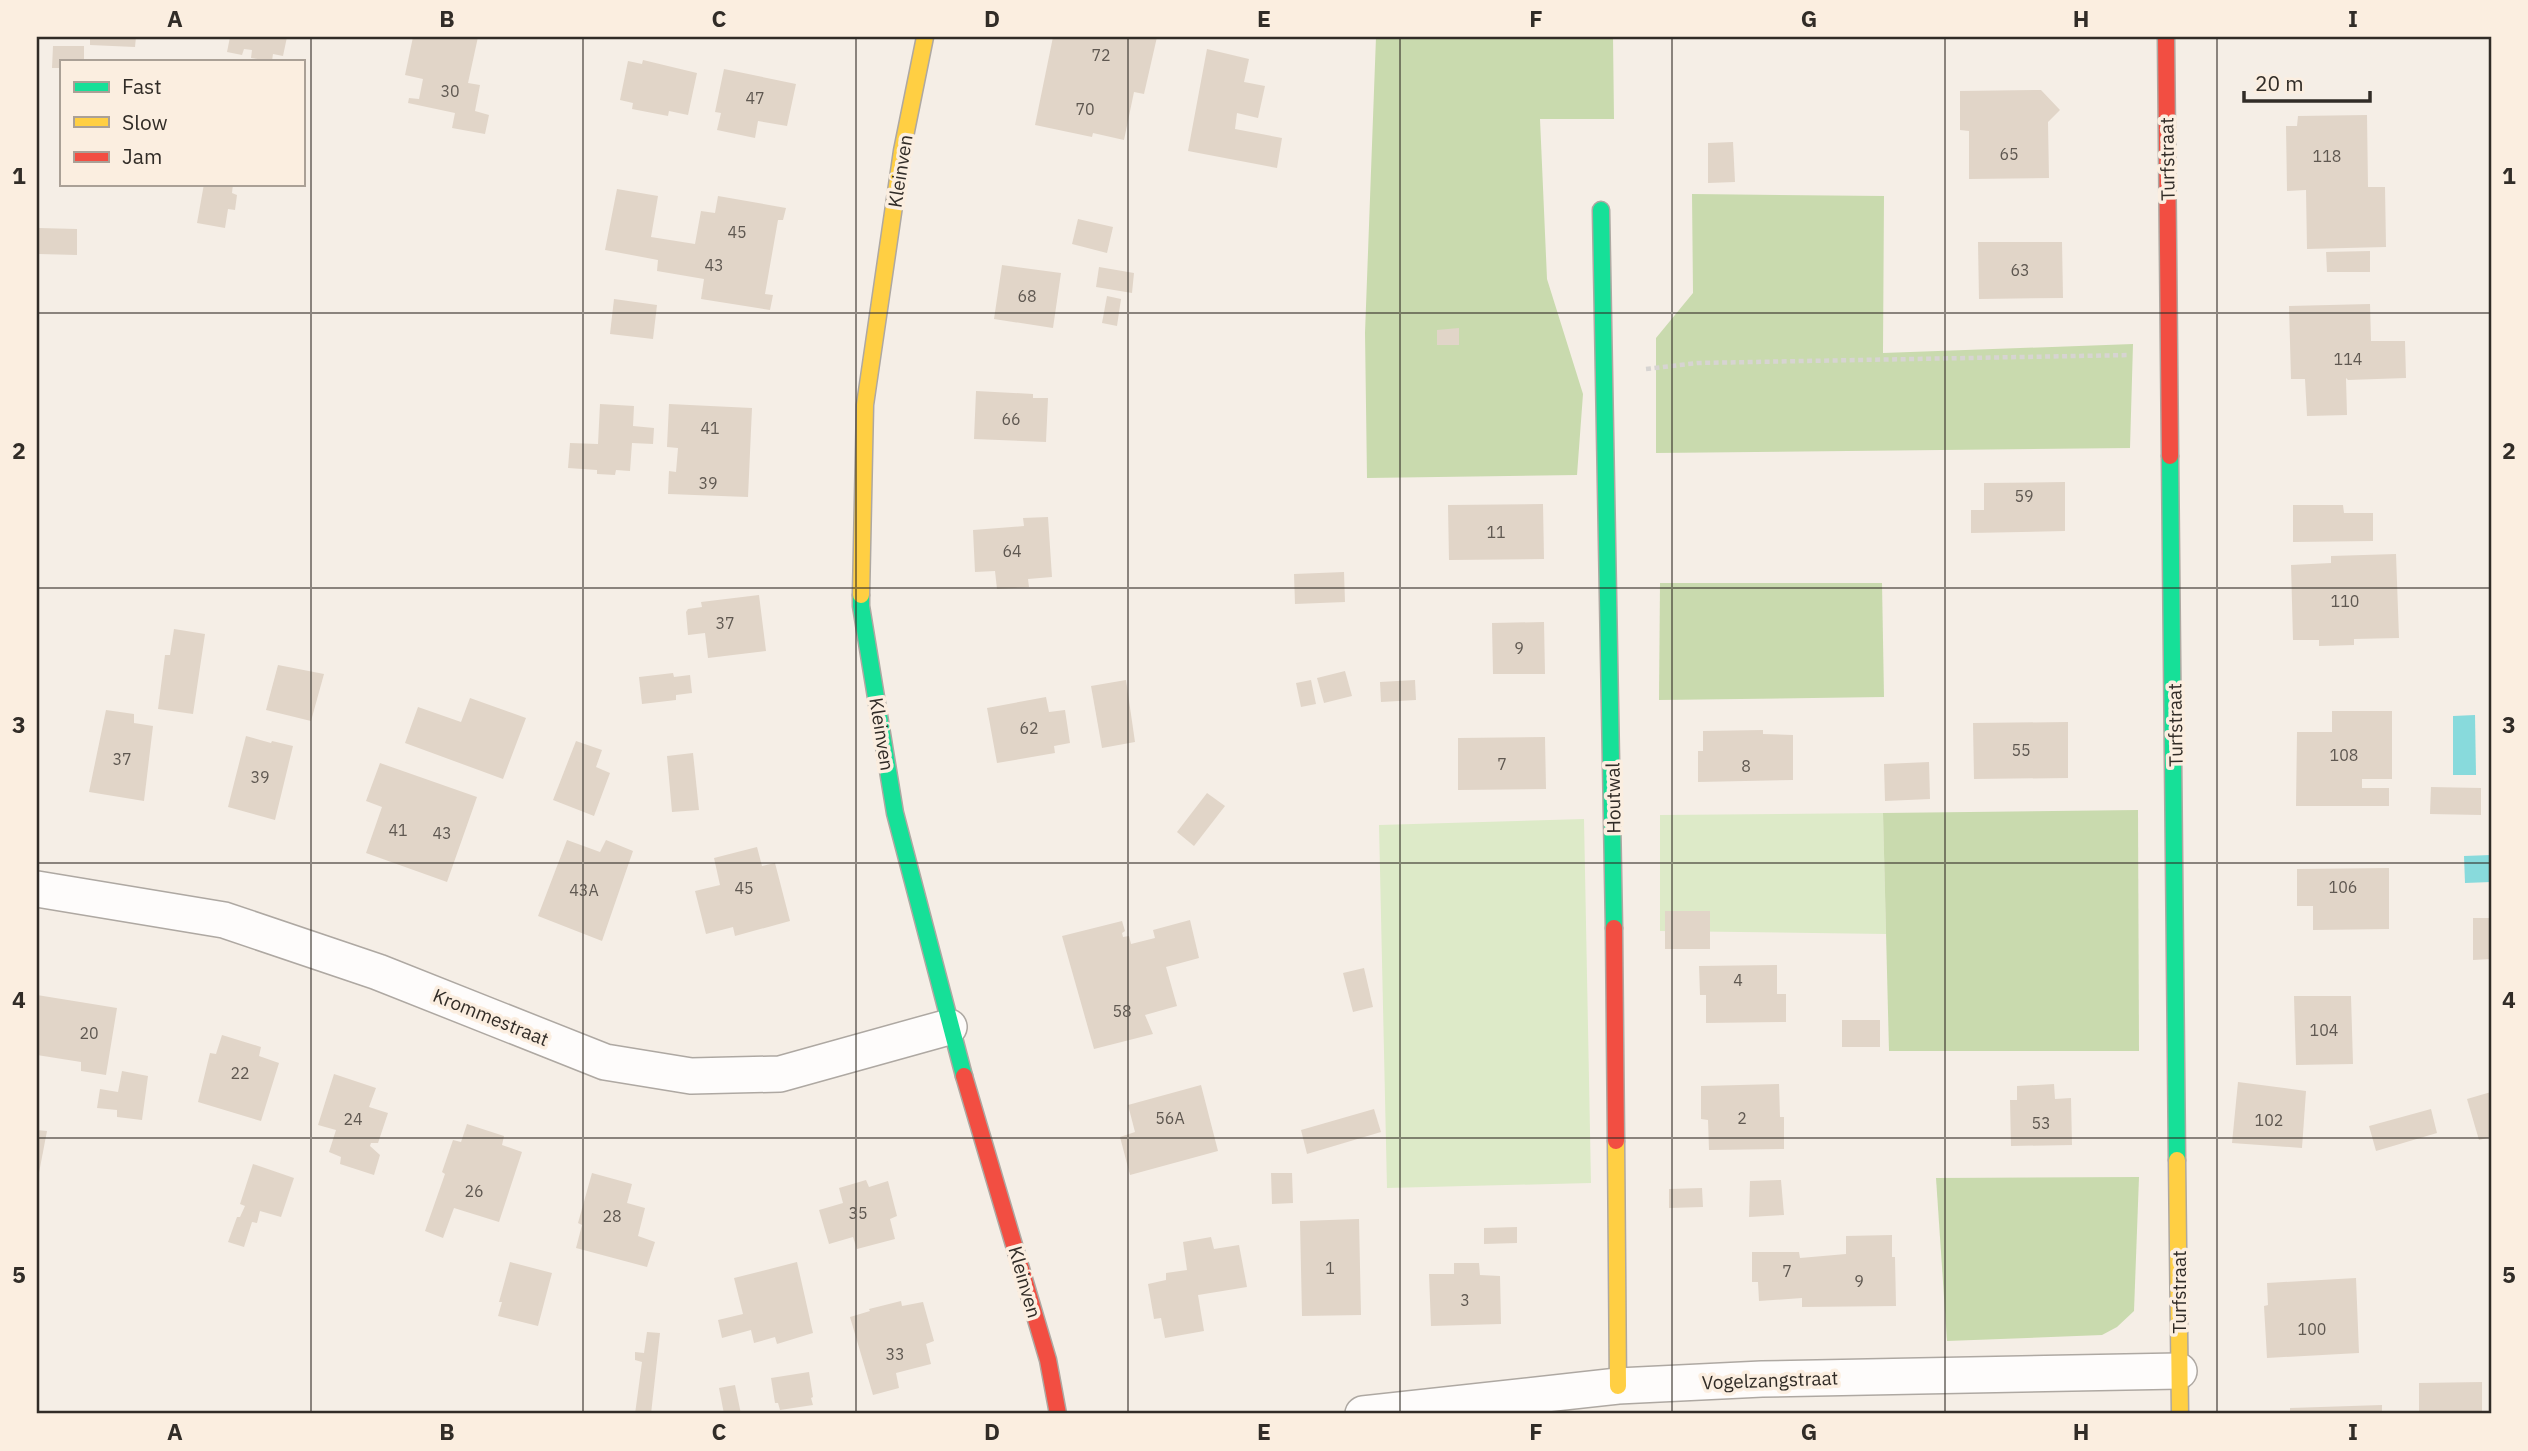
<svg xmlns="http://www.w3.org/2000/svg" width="2528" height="1451" font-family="'IBM Plex Sans',sans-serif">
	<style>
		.green { fill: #ddeac8 }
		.forest { fill: #c9daae }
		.water { fill: #88dadc }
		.building { fill: #e1d5c8 }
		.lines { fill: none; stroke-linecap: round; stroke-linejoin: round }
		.street-casing { stroke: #aea8a2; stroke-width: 38 }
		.fast-casing { stroke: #aea8a2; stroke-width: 19 }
		.slow-casing { stroke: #aea8a2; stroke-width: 19 }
		.jam-casing { stroke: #aea8a2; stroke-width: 19 }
		.path { stroke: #d7d4d2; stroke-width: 4.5; stroke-dasharray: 5 3.5; stroke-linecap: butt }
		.street { stroke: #fefcfb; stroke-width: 35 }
		.fast { stroke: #16e098; stroke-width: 16 }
		.slow { stroke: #ffcf43; stroke-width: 16 }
		.jam { stroke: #f24e42; stroke-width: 16 }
		.grid { fill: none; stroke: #312c27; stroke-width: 2; stroke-opacity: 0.55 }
		.labels { text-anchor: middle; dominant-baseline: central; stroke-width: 7; stroke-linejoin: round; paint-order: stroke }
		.number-label { font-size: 16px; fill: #5f5851 }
		.street-label { font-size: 19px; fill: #312c27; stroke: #fbeee0 }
		.neatline { fill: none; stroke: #312c27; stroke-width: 2.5 }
		.grid-label { font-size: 23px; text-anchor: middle; font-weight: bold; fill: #312c27 }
	</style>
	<rect width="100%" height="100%" fill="#f5eee6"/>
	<!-- green -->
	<g class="green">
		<path d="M1883 813 1886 934 1660 931V815Z"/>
		<path d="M1584 819 1591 1183 1387 1188 1379 825Z"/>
	</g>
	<!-- forest -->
	<g class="forest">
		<path d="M1376 37H1613L1614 119H1540L1547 279 1583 394 1577 475 1367 478 1365 333Z"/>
		<path d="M1692 194 1884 196 1883 353 2133 344 2130 448 1656 453V338L1693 293Z"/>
		<path d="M1660 583H1882L1884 697 1659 700Z"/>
		<path d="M2138 810 2139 1051H1889L1883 813Z"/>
		<path d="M2139 1177 2134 1311 2117 1327 2102 1335 1947 1341 1936 1178Z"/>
	</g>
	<!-- water -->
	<g class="water">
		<path d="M2475 715 2476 775H2453V716Z"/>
		<path d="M2491 855V882L2465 883 2464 856Z"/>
	</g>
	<!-- building -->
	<g class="building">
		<path d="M90 37H136L135 47 90 45Z"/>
		<path d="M230 37H287L283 56 273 54 272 61 251 58 252 50 244 49 242 55 227 52Z"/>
		<path d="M413 37H478L468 83 480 85 475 111 489 115 485 134 452 128 455 113 408 103 409 98 419 99 423 79 405 75Z"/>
		<path d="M1053 37H1157L1144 94 1134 92 1124 140 1093 133 1092 137 1035 125Z"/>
		<path d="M53 46H84V61H61V68H52Z"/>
		<path d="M1207 49 1249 59 1244 82 1265 86 1258 118 1237 113 1235 129 1282 138 1277 168 1188 151Z"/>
		<path d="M643 60 697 73 688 115 669 111 668 116 632 109 633 103 620 100 628 61 642 64Z"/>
		<path d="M724 69 796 84 787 126 758 121 755 138 717 130 721 113 715 112Z"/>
		<path d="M2041 90 2060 110 2048 122 2049 178 1969 179V131L1960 130V91Z"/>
		<path d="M2367 115 2368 187H2385L2386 247 2307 249 2306 190 2287 191 2286 126H2297L2298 116Z"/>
		<path d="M1733 142 1735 182 1708 183V143Z"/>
		<path d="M204 184H233L232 193 237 195 235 210 228 209 225 228 197 223Z"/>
		<path d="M617 189 658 196 651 237 695 244 701 211 715 213 718 196 786 208 783 220H778L765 294 773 295 770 310 701 299 704 279 657 271 658 260 605 250Z"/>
		<path d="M1078 219 1113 227 1107 253 1072 244Z"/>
		<path d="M39 228 77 229V255L39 254Z"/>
		<path d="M1978 242H2062L2063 298 1979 299Z"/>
		<path d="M2370 251V272H2327L2326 252Z"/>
		<path d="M1002 265 1061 273 1053 328 994 319Z"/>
		<path d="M1099 267 1134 273 1132 293 1096 287Z"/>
		<path d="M1107 296 1121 299 1117 326 1102 323Z"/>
		<path d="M614 299 657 305 653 339 610 334Z"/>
		<path d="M2370 304 2371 341H2405L2406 378 2348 380 2346 378 2347 415 2307 416 2305 379H2291L2289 306Z"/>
		<path d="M1459 328V345H1437V330Z"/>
		<path d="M976 391 1033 394V398H1048L1046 442 974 439Z"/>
		<path d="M600 404 634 406 633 426 654 428 653 444 632 443 630 471 616 470 615 475 597 474V470L568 468 570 443 598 444Z"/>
		<path d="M669 404 752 408 748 497 668 494 669 471 676 472 678 448 667 447Z"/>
		<path d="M2065 482V531L1971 533V510H1984V483Z"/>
		<path d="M1543 504 1544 559 1449 560 1448 505Z"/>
		<path d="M2293 505H2343L2344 513H2373V541L2293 542Z"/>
		<path d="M1048 517 1052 577 1028 579 1029 587 997 589 995 571 975 572 973 530 1024 526 1023 518Z"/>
		<path d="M2396 554 2399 638 2354 639V645L2319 646V640H2293L2291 565 2331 563V556Z"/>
		<path d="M1344 572 1345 602 1295 604 1294 574Z"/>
		<path d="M759 595 766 651 708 658 705 633 688 635 686 612 688 609 702 607 701 602Z"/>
		<path d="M1544 622 1545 674H1493L1492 623Z"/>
		<path d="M174 629 205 634 193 714 158 709 165 655H170Z"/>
		<path d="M278 665 324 674 311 721 266 710Z"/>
		<path d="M1345 671 1352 696 1324 703 1317 678Z"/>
		<path d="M673 673 674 677 690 675 692 693 676 695V700L642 704 639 677Z"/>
		<path d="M1126 680 1135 742 1102 748 1091 686Z"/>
		<path d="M1311 680 1316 704 1301 707 1296 683Z"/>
		<path d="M1415 680 1416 700 1381 702 1380 682Z"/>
		<path d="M1046 697 1049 712 1065 710 1070 743 1054 746 1055 753 997 763 987 708Z"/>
		<path d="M470 698 526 718 503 779 405 743 418 707 461 722Z"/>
		<path d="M106 710 134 714V723L153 726 144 801 89 792Z"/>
		<path d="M2332 711H2392V779H2362V788H2389V806H2296L2297 732H2332Z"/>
		<path d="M2068 722V778L1974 779 1973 723Z"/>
		<path d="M1763 730V734L1793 735V780L1698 782V751H1703V731Z"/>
		<path d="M246 736 271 743 272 741 293 746 275 820 228 807Z"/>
		<path d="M1545 737 1546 789 1458 790V738Z"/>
		<path d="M576 741 602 750 596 767 610 773 594 816 553 800Z"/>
		<path d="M693 753 699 810 672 812 667 756Z"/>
		<path d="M1929 762 1930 799 1885 801 1884 764Z"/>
		<path d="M380 763 477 797 447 882 366 853 382 807 366 801Z"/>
		<path d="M2431 787 2481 788V815L2430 814Z"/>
		<path d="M1207 793 1225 806 1194 846 1177 832Z"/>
		<path d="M567 840 600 852 606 840 633 851 602 941 538 916Z"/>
		<path d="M757 847 762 866 775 863 790 921 735 936 733 927 706 934 695 891 720 885 714 858Z"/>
		<path d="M2389 868V929L2313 930V906H2297V869Z"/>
		<rect x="1665" y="911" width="45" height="38"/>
		<path d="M2473 918H2491V959L2473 960Z"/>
		<path d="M1190 920 1199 958 1166 967 1177 1006 1145 1015 1153 1034 1094 1049 1062 936 1122 921 1125 931 1122 933 1123 937 1129 936 1131 944 1155 938 1153 930Z"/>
		<path d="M1777 965V994H1786V1022L1706 1023V995H1700L1699 966Z"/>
		<path d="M1364 968 1373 1007 1353 1012 1343 973Z"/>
		<path d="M37 995 117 1008 106 1075 81 1071V1062L37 1055Z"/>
		<path d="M2294 996H2351L2353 1064 2296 1065Z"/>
		<rect x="1842" y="1020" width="38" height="27"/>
		<path d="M222 1035 261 1047 259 1056 279 1063 261 1121 198 1102 210 1053 216 1054Z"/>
		<path d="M122 1071 148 1076 142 1120 117 1117V1110L97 1108 100 1089 118 1092Z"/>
		<path d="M334 1074 376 1088 369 1107 388 1113 378 1143H371L370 1146 380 1155 374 1175 340 1164 341 1157 329 1152 336 1130 318 1125Z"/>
		<path d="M2238 1082 2306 1091 2302 1148 2232 1143Z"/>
		<path d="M1779 1084 1780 1117H1784V1149L1709 1150 1708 1120 1701 1119V1086Z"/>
		<path d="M2054 1084 2055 1099 2071 1098 2072 1145 2011 1146 2010 1100H2017V1086Z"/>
		<path d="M1201 1085 1218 1151 1130 1175 1120 1137 1135 1132 1128 1105Z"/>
		<path d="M2491 1092V1137L2479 1140 2467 1099Z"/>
		<path d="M1374 1109 1381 1132 1307 1154 1301 1130Z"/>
		<path d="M2431 1109 2437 1133 2376 1151 2369 1126Z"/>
		<path d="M467 1124 504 1136 502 1145 522 1152 499 1222 454 1208 443 1238 425 1231 445 1174 442 1172 453 1140 461 1142Z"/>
		<path d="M37 1130 47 1131 38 1178H37Z"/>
		<path d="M253 1164 294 1178 281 1217 260 1211 257 1223 252 1222 244 1247 228 1242 237 1217H240L245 1206 240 1204Z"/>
		<path d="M592 1173 632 1184 627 1203 645 1208 638 1236 655 1242 647 1267 576 1248 582 1225 578 1223Z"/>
		<path d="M1271 1173H1292L1293 1203 1272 1204Z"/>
		<path d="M866 1180 869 1187 888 1181 897 1216 890 1219 895 1239 857 1249 853 1237 829 1244 819 1210 843 1203 839 1188Z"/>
		<path d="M1781 1180 1784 1215 1749 1217 1750 1181Z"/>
		<path d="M1702 1188 1703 1207 1669 1208V1189Z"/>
		<path d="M1359 1219 1361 1315 1302 1316 1300 1221Z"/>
		<path d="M1517 1227V1243L1484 1244V1228Z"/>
		<path d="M1892 1235V1257H1895L1896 1306 1802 1307V1298L1759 1301 1758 1282H1752V1252H1799L1800 1258 1846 1254V1236Z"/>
		<path d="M1211 1237 1214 1249 1239 1245 1247 1287 1198 1295 1204 1331 1165 1338 1161 1318 1154 1319 1148 1284 1166 1280V1273L1187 1270 1183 1242Z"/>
		<path d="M510 1262 552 1273 538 1326 498 1316 502 1302H499Z"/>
		<path d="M797 1262 813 1333 777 1344 775 1337 754 1343 751 1330 722 1338 718 1320 743 1314 734 1278Z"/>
		<path d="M1454 1263H1479L1480 1275 1500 1276 1501 1324 1431 1326 1429 1274H1454Z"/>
		<path d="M2356 1278 2359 1353 2267 1358 2264 1306 2268 1305 2267 1283Z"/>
		<path d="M901 1301 902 1306 923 1302 934 1341 926 1344 931 1364 896 1373 899 1388 873 1395 850 1317 870 1311 869 1309Z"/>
		<path d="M647 1332 660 1333 651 1414H635L642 1362 635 1360V1352L644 1353Z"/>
		<path d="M809 1372 813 1397 811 1398 813 1405 780 1410 778 1403H775L771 1378Z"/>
		<path d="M2482 1382V1414H2419V1383Z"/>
		<path d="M735 1385 741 1414H724L719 1388Z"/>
		<path d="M2382 1405V1414H2290V1408Z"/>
	</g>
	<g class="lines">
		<!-- street casing -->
		<g class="street-casing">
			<g id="street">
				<path d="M37 889 224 920 378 972 605 1062 691 1076 780 1074 949 1027"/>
				<path d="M1363 1414 1618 1386 1762 1379 2179 1371"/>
			</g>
		</g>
		<!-- fast casing -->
		<g class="fast-casing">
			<g id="fast">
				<path d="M1601 210 1614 928"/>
				<path d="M2170 456 2177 1160"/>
				<path d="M861 595V606L895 813 964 1076"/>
			</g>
		</g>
		<!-- slow casing -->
		<g class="slow-casing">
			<g id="slow">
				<path d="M861 595 865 405 902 151 925 37"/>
				<path d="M1616 1141 1618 1386"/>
				<path d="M2177 1160 2180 1414"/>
			</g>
		</g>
		<!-- jam casing -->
		<g class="jam-casing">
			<g id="jam">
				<path d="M2166 37 2170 456"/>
				<path d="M1614 928 1616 1141"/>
				<path d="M964 1076 1048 1360 1058 1414"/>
			</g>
		</g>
		<!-- path -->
		<path class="path" d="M1646 369 1697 363 2130 355"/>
		<!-- street -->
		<use href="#street" class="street"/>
		<!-- fast -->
		<use href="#fast" class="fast"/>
		<!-- slow -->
		<use href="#slow" class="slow"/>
		<!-- jam -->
		<use href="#jam" class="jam"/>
	</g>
	<!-- grid -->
	<path class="grid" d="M311 37V1414M583 37V1414M856 37V1414M1128 37V1414M1400 37V1414M1672 37V1414M1945 37V1414M2217 37V1414M37 313H2491M37 588H2491M37 863H2491M37 1138H2491"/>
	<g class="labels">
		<!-- number labels -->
		<g class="number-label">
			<text x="1101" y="55">72</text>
			<text x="450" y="91">30</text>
			<text x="755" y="98">47</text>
			<text x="1085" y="109">70</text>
			<text x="2009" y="154">65</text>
			<text x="2327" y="156">118</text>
			<text x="737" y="232">45</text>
			<text x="714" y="265">43</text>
			<text x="2020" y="270">63</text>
			<text x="1027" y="296">68</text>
			<text x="2348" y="359">114</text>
			<text x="1011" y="419">66</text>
			<text x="710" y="428">41</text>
			<text x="708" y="483">39</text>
			<text x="2024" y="496">59</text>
			<text x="1496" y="532">11</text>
			<text x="1012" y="551">64</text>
			<text x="2345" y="601">110</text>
			<text x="725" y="623">37</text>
			<text x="1519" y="648">9</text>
			<text x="1029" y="728">62</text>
			<text x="2021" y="750">55</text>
			<text x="2344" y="755">108</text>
			<text x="122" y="759">37</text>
			<text x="1502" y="764">7</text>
			<text x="1746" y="766">8</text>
			<text x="260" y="777">39</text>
			<text x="398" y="830">41</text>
			<text x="442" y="833">43</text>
			<text x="2343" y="887">106</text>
			<text x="744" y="888">45</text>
			<text x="584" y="890">43A</text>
			<text x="1738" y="980">4</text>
			<text x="1122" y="1011">58</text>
			<text x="2324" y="1030">104</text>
			<text x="89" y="1033">20</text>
			<text x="240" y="1073">22</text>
			<text x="1170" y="1118">56A</text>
			<text x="1742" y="1118">2</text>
			<text x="353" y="1119">24</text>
			<text x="2269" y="1120">102</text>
			<text x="2041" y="1123">53</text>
			<text x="474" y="1191">26</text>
			<text x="858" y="1213">35</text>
			<text x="612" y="1216">28</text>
			<text x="1330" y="1268">1</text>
			<text x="1787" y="1271">7</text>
			<text x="1859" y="1281">9</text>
			<text x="1465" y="1300">3</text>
			<text x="2312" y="1329">100</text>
			<text x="895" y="1354">33</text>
		</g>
		<!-- street labels -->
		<g class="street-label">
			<text transform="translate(2167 159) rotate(-91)">Turfstraat</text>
			<text transform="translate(900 171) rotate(-81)">Kleinven</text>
			<text transform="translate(2175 725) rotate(-91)">Turfstraat</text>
			<text transform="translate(882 734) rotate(81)">Kleinven</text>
			<text transform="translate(1613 798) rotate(-91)">Houtwal</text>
			<text transform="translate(491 1017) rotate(22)">Krommestraat</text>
			<text transform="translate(1025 1282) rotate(74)">Kleinven</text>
			<text transform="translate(2179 1292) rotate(-90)">Turfstraat</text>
			<text transform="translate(1770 1380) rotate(-2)">Vogelzangstraat</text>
		</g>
	</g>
	<!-- border -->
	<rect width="2528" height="1451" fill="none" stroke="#fbeee0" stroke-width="77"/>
	<!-- legend -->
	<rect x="60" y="60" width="245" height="126" fill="#fbeee0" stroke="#aaa096" stroke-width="2"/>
	<rect x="74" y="82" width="35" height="10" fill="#16e098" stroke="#aaa096" stroke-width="2"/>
	<text x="122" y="94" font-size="21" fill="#312c27">Fast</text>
	<rect x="74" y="117" width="35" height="10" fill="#ffcf43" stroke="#aaa096" stroke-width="2"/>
	<text x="122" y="130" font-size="21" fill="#312c27">Slow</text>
	<rect x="74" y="152" width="35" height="10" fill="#f24e42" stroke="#aaa096" stroke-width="2"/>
	<text x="122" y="164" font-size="21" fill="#312c27">Jam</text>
	<!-- scale -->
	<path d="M2244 91v10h126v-10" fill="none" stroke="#312c27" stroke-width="3.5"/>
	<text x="2255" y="91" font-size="21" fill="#312c27" stroke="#fbeee0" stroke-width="5" paint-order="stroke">20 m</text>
	<rect x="38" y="38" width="2452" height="1374" class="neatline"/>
	<g class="grid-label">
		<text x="175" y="27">A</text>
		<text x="447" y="27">B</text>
		<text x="719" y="27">C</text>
		<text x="992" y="27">D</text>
		<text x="1264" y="27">E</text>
		<text x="1536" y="27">F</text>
		<text x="1809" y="27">G</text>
		<text x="2081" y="27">H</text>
		<text x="2353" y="27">I</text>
		<text x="19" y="184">1</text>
		<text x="2509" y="184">1</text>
		<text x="19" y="459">2</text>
		<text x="2509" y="459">2</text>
		<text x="19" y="733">3</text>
		<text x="2509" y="733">3</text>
		<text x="19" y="1008">4</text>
		<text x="2509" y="1008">4</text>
		<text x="19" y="1283">5</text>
		<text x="2509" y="1283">5</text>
		<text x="175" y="1440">A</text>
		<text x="447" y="1440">B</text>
		<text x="719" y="1440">C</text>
		<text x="992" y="1440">D</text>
		<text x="1264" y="1440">E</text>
		<text x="1536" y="1440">F</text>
		<text x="1809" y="1440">G</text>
		<text x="2081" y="1440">H</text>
		<text x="2353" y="1440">I</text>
	</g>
</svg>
